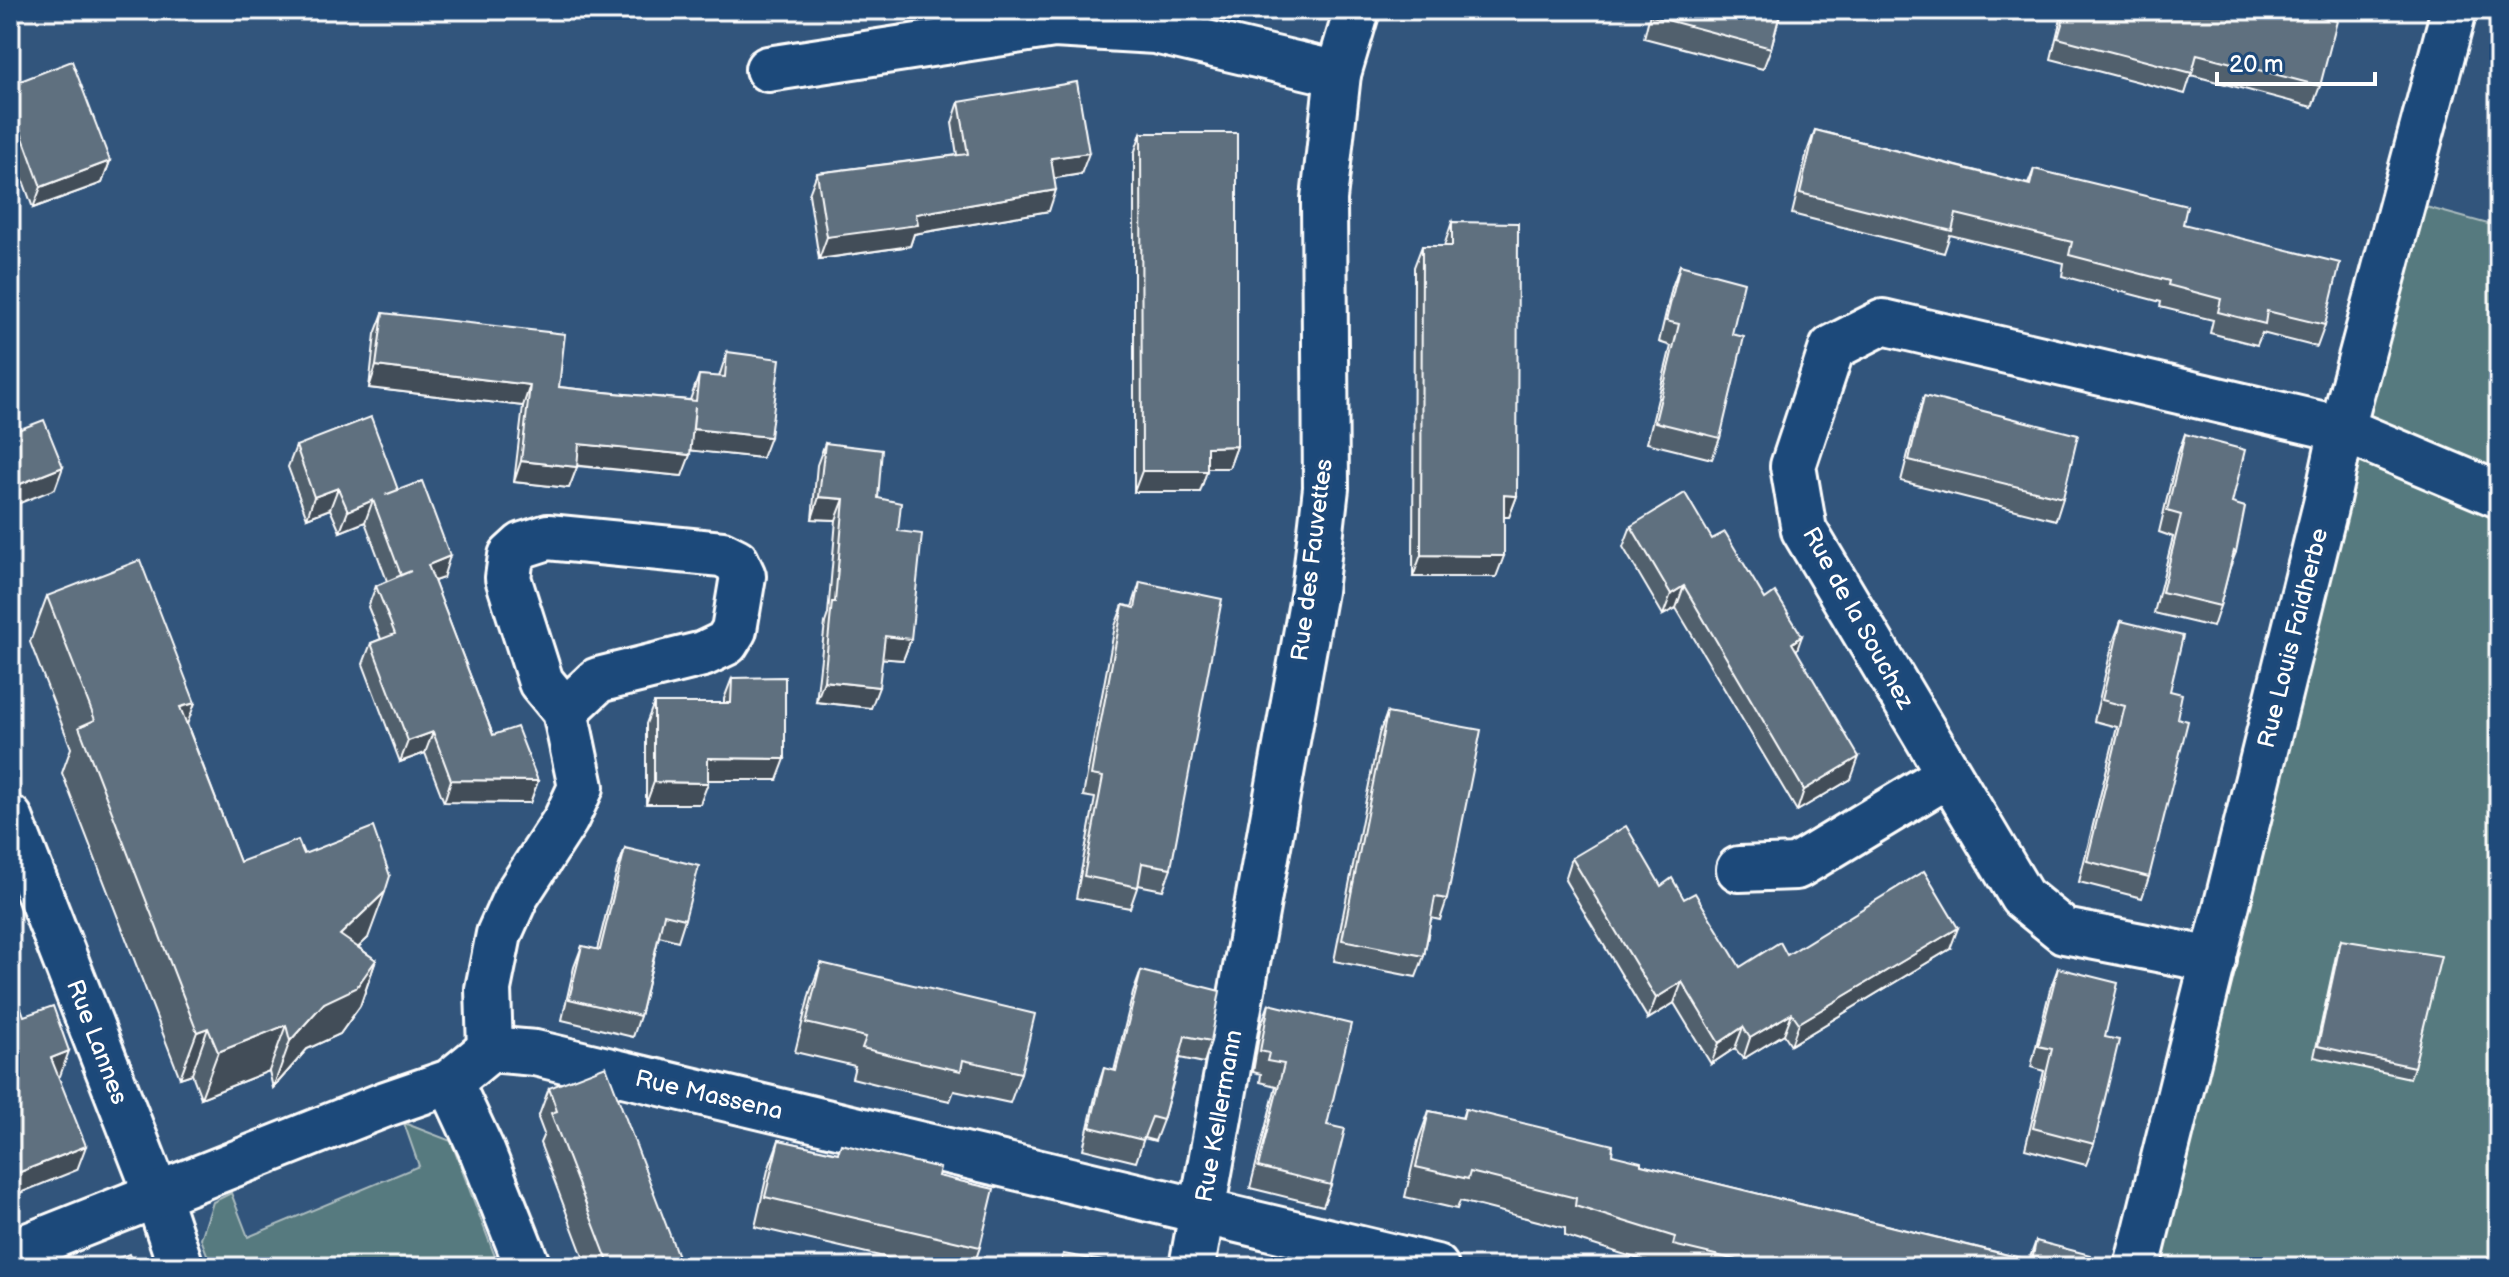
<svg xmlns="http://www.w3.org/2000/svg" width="2509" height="1277" font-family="'Balsamiq Sans',sans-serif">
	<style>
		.green { fill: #577a7f; stroke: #abbcbf; stroke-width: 2 }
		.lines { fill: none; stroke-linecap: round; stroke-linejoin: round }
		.minor-casing { stroke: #fff; stroke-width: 50 }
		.minor { stroke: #1f4a7a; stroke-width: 44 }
		.wall { fill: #51606d; stroke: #fff; stroke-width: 2 }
		.shaded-wall { fill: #424e59; stroke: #fff; stroke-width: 2 }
		.building { fill: #5e707f; stroke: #fff; stroke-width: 2 }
		.labels { text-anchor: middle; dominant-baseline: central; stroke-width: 8; stroke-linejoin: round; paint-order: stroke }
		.street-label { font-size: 24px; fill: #fff; stroke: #1f4a7a }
	</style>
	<rect width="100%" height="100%" fill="#32557c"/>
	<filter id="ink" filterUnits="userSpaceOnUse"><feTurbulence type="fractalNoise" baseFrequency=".0125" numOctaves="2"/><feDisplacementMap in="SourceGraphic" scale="16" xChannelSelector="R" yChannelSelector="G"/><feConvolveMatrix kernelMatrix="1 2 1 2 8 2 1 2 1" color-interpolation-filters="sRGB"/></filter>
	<g filter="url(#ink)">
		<!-- green -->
		<g class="green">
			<path d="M2415 204 2499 227V1267H2137Z"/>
			<path d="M404 1123 451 1141 499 1267H212L201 1239 213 1202 231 1193 248 1237 419 1166Z"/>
		</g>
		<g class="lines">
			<!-- minor casing -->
			<g class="minor-casing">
				<g id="minor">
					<path d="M768 69 1054 25 1155 31 1338 74"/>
					<path d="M10 818 157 1195 181 1267"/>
					<path d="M1739 869 1796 867 1948 775"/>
					<path d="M2214 960 2064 931 2022 897 1804 530 1793 466 1832 348 1883 322 2342 429 2499 495"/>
					<path d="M490 1049 488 989 499 934 516 896 566 819 581 787 565 711 541 682 508 578 511 556 523 545 548 537 722 554 736 561 743 576 734 630 726 643 703 654 598 680 565 711"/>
					<path d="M450 1082 482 1151 528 1267"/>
					<path d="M10 1253 386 1104 450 1082 490 1049 535 1053 1436 1267"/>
					<path d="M1192 1267 1314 591 1326 488 1324 199 1338 74 1357 10"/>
					<path d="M2137 1267 2326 504 2342 429 2454 10"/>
				</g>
			</g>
			<!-- minor -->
			<use href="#minor" class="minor"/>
		</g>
		<!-- wall -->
		<g class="wall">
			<path d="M1526 10H1557L1554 18Z"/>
			<path d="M1651 10H1781L1771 48 1763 69 1644 38Z"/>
			<path d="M2063 10H2294L2320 86 2312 107 2191 75 2185 94 2051 59Z"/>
			<path d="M10 85 110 161 102 183 33 208 10 145Z"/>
			<path d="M959 102 1081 174 1054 178 1049 211 914 234 910 246 819 259 809 194 817 173 957 155 952 123Z"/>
			<path d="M1815 130 2028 184 2034 169 2183 224 2325 325 2317 347 2262 333 2257 345 2210 333 2213 320 2160 307 2161 302 2062 276 2064 263 1950 235 1944 253 1792 214 1807 152Z"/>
			<path d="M1141 133 1237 446 1229 468H1207L1200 492H1134V154Z"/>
			<path d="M1452 222 1517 496 1509 517H1504L1496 577H1413L1414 267 1422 246H1444Z"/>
			<path d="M1680 265 1732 334 1720 438 1712 459 1647 443 1671 346 1659 342 1672 287Z"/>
			<path d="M383 313 559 387 604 392 690 400 699 375 719 377 727 352 762 458 690 450 682 476 577 466 569 488 514 482 523 406 369 388 375 334Z"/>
			<path d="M1924 396 2063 498 2056 520 1901 481 1917 418Z"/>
			<path d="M2185 434 2232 503 2236 552 2229 570 2220 606 2213 627 2154 613 2173 537 2159 532 2177 456Z"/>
			<path d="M825 443 878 498 898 531 911 639 903 660 882 658 871 708 816 702 825 623 828 614 836 520 812 519 817 465Z"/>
			<path d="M296 446 398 490 443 578 434 581 493 735 538 781 530 803 444 802 425 753 400 762 363 664 371 643 381 639 368 607 376 586 387 581 365 522 340 532 330 509 307 518 288 467Z"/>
			<path d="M1631 526 1712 539 1765 599 1797 651 1851 779 1797 811 1676 608 1663 615 1623 547Z"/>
			<path d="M1140 582 1171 868 1163 890 1138 885 1130 908 1076 898 1095 798 1083 796 1115 626 1123 605 1132 607Z"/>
			<path d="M47 596 187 724 240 862 304 854 368 938 358 947 376 960 360 1006 340 1034 307 1049 273 1088 269 1071 201 1098 192 1074 180 1078 62 773 71 748 30 642Z"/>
			<path d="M2121 621 2170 691 2177 718 2149 877 2142 898 2079 882 2117 727 2094 721 2113 642Z"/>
			<path d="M732 678 777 780H708L700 804H646V724L654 703H724V699Z"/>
			<path d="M1387 713 1447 899 1440 920 1431 918 1424 956 1416 977 1334 961 1379 734Z"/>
			<path d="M625 848 685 919 678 941 659 936 640 1016 633 1037 562 1020 574 967 582 946 597 950 617 870Z"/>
			<path d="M1572 858 1661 886 1740 967 1787 955 1950 949 1791 1045 1784 1034 1743 1059 1735 1048 1711 1064 1674 1003 1648 1019 1565 880Z"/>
			<path d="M2341 940 2414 1067 2410 1078 2314 1057 2337 951Z"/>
			<path d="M821 963 1021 1073 1010 1103 954 1091 950 1101 900 1090 852 1078 855 1066 795 1052 810 992Z"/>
			<path d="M2058 968 2105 1037 2094 1144 2086 1165 2025 1149 2044 1071 2031 1067 2050 989Z"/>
			<path d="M1141 971 1211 1041 1204 1063 1180 1058 1163 1120 1155 1141 1144 1138 1136 1162 1083 1149 1097 1089 1104 1068 1114 1071 1133 993Z"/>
			<path d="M1269 1004 1327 1125 1331 1185 1323 1206 1250 1188 1276 1086 1260 1082 1261 1074 1253 1072 1261 1025Z"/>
			<path d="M549 1088 682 1267H587L540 1143 544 1134 538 1118Z"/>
			<path d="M1465 1109 1612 1155 1641 1165 2029 1260 2036 1241 2087 1267H1664L1565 1236V1228L1460 1201 1457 1209 1405 1197 1418 1141 1429 1111 1462 1118Z"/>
			<path d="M779 1140 938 1176 980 1247 973 1267H927L755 1227 768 1170Z"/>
		</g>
		<!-- shaded-wall -->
		<g class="shaded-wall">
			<path d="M1089 153 1081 174 1044 180 1051 158Z"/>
			<path d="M110 161 102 183 33 208 41 187Z"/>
			<path d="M1056 190 1049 211 914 234 910 246 819 259 827 237 916 214Z"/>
			<path d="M376 366 530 385 523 406 369 388Z"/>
			<path d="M693 429 770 437 762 458 686 450Z"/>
			<path d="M579 444 690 455 682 476 572 465Z"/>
			<path d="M1237 446 1229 468H1199L1207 447Z"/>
			<path d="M521 461 577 467 569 488 514 482Z"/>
			<path d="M63 467 55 489 10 507V488Z"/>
			<path d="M1142 471H1207L1200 492H1134Z"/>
			<path d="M338 488 330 509 307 518 314 497Z"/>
			<path d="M1504 495 1517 496 1509 517H1497Z"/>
			<path d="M819 497 844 499 836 520 812 519Z"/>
			<path d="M373 500 365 522 340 532 348 511Z"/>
			<path d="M1421 555 1504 556 1496 577H1413Z"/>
			<path d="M450 556 443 578 420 586 428 565Z"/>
			<path d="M1684 586 1676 608 1663 615 1671 594Z"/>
			<path d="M885 636 911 639 903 660 877 658Z"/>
			<path d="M1802 636 1794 658 1792 643Z"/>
			<path d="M824 681 879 687 871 708 816 702Z"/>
			<path d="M195 703 178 749 180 707Z"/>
			<path d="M433 732 425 753 400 762 408 741Z"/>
			<path d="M1859 757 1851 779 1797 811 1804 790Z"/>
			<path d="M708 758 785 759 777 780H700Z"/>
			<path d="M451 780 538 781 530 803 444 802Z"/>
			<path d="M654 782 708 783 700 804H646Z"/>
			<path d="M385 892 368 938 323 981 340 935Z"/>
			<path d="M1958 928 1950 949 1791 1045 1799 1023Z"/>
			<path d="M376 960 360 1006 340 1034 307 1049 273 1088 290 1041 324 1003Z"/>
			<path d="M1682 982 1674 1003 1648 1019 1656 998Z"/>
			<path d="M1792 1013 1784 1034 1743 1059 1750 1038Z"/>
			<path d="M286 1025 269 1071 201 1098 218 1052Z"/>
			<path d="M1743 1027 1735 1048 1711 1064 1719 1043Z"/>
			<path d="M208 1028 192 1074 180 1078 197 1032Z"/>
			<path d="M69 1051 60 1076 42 1083 51 1058Z"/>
			<path d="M86 1146 77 1170 10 1197V1176Z"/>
		</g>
		<!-- building -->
		<g class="building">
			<path d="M1653 10H1781L1771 48 1652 16Z"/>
			<path d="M2066 10H2294L2337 21 2320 86 2197 54 2192 73 2058 38Z"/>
			<path d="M72 61 110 161 41 187 10 102V85Z"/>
			<path d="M1077 82 1089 153 1051 158 1056 190 916 214 918 225 827 237 817 173 968 154 959 102Z"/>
			<path d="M1815 130 2030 185 2034 169 2187 206 2183 224 2340 263 2325 325 2267 311 2265 324 2218 312 2221 299 2168 285 2169 281 2069 255 2072 242 1956 214 1952 231 1800 193Z"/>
			<path d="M1141 133H1237V446L1207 447V471H1142Z"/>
			<path d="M1452 222 1518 223 1517 496 1504 495V556L1421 555 1422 246H1452Z"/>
			<path d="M1680 265 1744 282 1732 334 1744 337 1720 438 1655 422 1679 324 1666 321Z"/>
			<path d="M383 313 565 334 559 387 604 392 696 401 699 375 725 377 727 352 780 359 770 437 693 429 695 407 690 455 579 444 577 467 521 461 530 385 376 366Z"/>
			<path d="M1924 396 2078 435 2063 498 1909 460Z"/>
			<path d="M371 417 398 490 385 495 422 481 450 556 428 565 493 735 517 727 538 781 451 780 433 732 408 741 371 643 395 634 376 586 411 571 401 575 373 500 348 511 338 488 314 497 296 446Z"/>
			<path d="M44 420 63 467 10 488V433Z"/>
			<path d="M2185 434 2245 450 2232 503 2245 507 2236 552 2234 551 2220 606 2162 592 2181 515 2167 511Z"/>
			<path d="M825 443 882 450 878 498 901 503 898 531 922 534 911 639 885 636 879 687 824 681 832 602H835L844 499 819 497Z"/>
			<path d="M1685 493 1712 539 1725 532 1765 599 1775 592 1802 636 1792 643 1859 757 1804 790 1684 586 1671 594 1631 526Z"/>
			<path d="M140 560 195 703 180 707 240 862 298 840 304 854 373 827 390 876 385 892 340 935 376 960 356 988 324 1003 290 1041 286 1025 218 1052 208 1028 197 1032 79 727 95 720 47 596Z"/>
			<path d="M1140 582 1222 599 1171 868 1142 863 1138 887 1084 876 1103 777 1091 775 1095 752 1123 605 1135 608Z"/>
			<path d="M2121 621 2183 636 2170 691 2182 694 2177 718 2188 721 2149 877 2087 861 2125 706 2102 700Z"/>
			<path d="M785 677V759L708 758V783L654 782V703H731L732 678Z"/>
			<path d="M1387 713 1481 730 1447 899 1435 897 1424 956 1342 940Z"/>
			<path d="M1626 826 1661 886 1672 878 1684 899 1695 893 1740 967 1780 942 1787 955 1924 871 1958 928 1799 1023 1792 1013 1750 1038 1743 1027 1719 1043 1682 982 1656 998 1572 858Z"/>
			<path d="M625 848 699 866 685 919 664 914 640 1016 569 999 582 946 600 950Z"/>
			<path d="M2341 940 2441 956 2414 1067 2318 1046Z"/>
			<path d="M821 963 1035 1014 1021 1073 963 1060 961 1071 911 1060 862 1048 866 1037 806 1023Z"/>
			<path d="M2058 968 2118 983 2105 1037 2119 1040 2094 1144 2033 1128 2052 1049 2038 1046Z"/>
			<path d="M1141 971 1220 991 1211 1041 1185 1036 1163 1120 1152 1117 1143 1140 1090 1127 1104 1068 1116 1071Z"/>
			<path d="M10 977 24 1016 53 1006 69 1051 51 1058 86 1146 10 1176Z"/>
			<path d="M1269 1004 1351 1024 1327 1125 1345 1129 1331 1185 1258 1167 1284 1064 1267 1061 1269 1053 1260 1051Z"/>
			<path d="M606 1066 682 1267H610L551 1113 557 1111 549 1088Z"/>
			<path d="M1465 1109 1613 1145 1612 1155 1641 1162V1165L2032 1261 2036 1241 2090 1255 2087 1267H1766L1673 1245 1675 1237 1575 1206 1576 1198 1470 1172 1468 1179 1416 1167 1429 1111 1463 1118Z"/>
			<path d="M779 1140 838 1153 841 1144 940 1168 938 1176 994 1189 980 1247 765 1197Z"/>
			<path d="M129 1254 134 1267H95Z"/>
			<path d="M1063 1254 1121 1264 1120 1267H1060Z"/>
		</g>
	</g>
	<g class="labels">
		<!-- street labels -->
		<g class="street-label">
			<text transform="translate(1312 560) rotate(-83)">Rue des Fauvettes</text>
			<text transform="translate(1858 618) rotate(61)">Rue de la Souchez</text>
			<text transform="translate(2293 638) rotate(-76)">Rue Louis Faidherbe</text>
			<text transform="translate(97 1042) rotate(69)">Rue Lannes</text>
			<text transform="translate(709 1095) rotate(13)">Rue Massena</text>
			<text transform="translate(1219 1116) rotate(-80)">Rue Kellermann</text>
		</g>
	</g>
	<!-- margin -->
	<rect width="2509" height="1277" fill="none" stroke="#1f4a7a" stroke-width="40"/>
	<rect x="20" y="20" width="2469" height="1237" fill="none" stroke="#fff" stroke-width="3" filter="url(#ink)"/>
	<!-- scale -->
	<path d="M2217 72v12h158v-12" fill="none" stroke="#ffffff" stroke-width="4"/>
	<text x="2229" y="72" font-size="24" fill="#ffffff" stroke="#1f4a7a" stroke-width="6" paint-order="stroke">20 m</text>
</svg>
